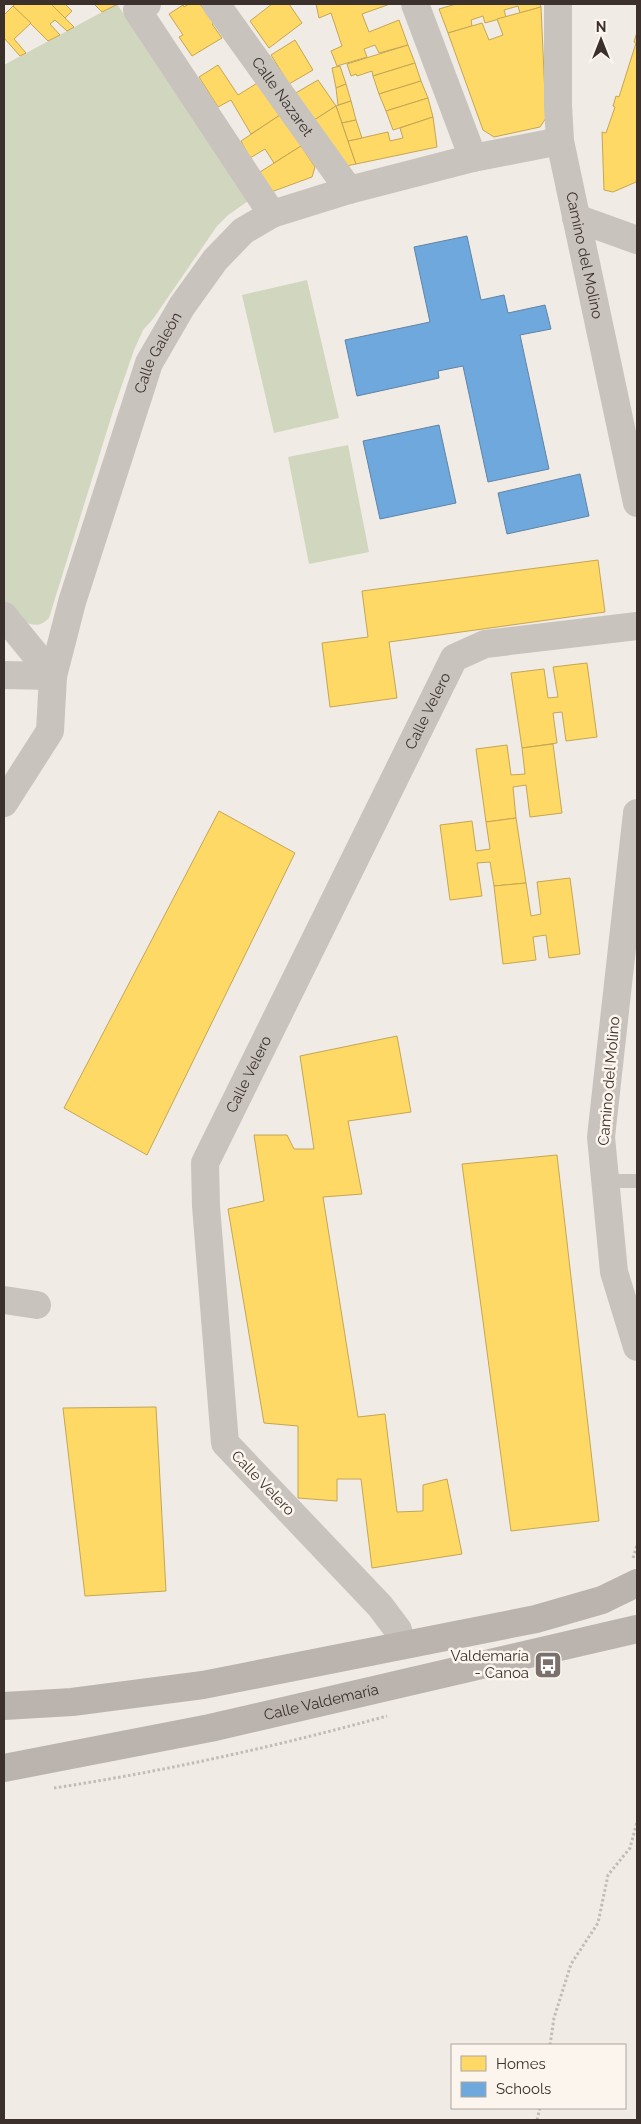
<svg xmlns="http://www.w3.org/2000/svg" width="641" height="2124" font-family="Raleway,sans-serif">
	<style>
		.green { fill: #d1d6bf }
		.homes { fill: #ffd966; stroke: #c4a654 }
		.schools { fill: #6fa8dc; stroke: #5f84a7 }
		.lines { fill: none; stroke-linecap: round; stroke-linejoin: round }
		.path { stroke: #c2bbb6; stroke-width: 3; stroke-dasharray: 2.5 2.5; stroke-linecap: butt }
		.service { stroke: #c9c3be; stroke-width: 14 }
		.minor { stroke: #c9c3be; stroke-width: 28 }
		.secondary { stroke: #bab3ae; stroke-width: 28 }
		.labels { text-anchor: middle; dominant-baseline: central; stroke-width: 5; stroke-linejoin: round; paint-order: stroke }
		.street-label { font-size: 15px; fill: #3b302b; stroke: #fbf5ee }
		.poi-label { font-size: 15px; fill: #3b302b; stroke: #fbf5ee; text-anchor: end }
	</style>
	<rect width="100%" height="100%" fill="#f0ebe5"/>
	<!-- green -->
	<g class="green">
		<path d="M117 4 248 201 227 216 217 226 153 319 143 330 134 350 114 408 49 618C33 635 17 616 4 605V65Z"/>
		<path d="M307 280 339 418 274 433 242 295Z"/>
		<path d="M348 445 369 552 309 564 288 457Z"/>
	</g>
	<!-- homes -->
	<g class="homes">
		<path d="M15 4H51L74 27 67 31 55 20 50 24 60 35 48 41 13 6Z"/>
		<path d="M51 4H65L72 11 65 18Z"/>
		<path d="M94 4H118L102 12Z"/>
		<path d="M189 4H200L214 23 212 24 222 38 192 56 179 37 183 35 169 14 183 5 184 7Z"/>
		<path d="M272 4H289L302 23 269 48 250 21Z"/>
		<path d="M316 4H390L362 14 369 32 399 20 408 45 379 53 375 45 364 49 367 57 337 66 331 51 342 46 331 13 319 18Z"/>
		<path d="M456 4H540L541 7 520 13 518 6 504 10 506 17 485 23 483 16 471 20 472 26 448 33 439 9Z"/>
		<path d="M13 6 31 23 14 39 26 53 20 56 4 38V15Z"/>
		<path d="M541 7 546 118 540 127 494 137 483 130 448 33 482 23 489 40 503 35 497 19Z"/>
		<path d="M637 32V178L636 182 613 192 604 190 602 132 606 133 615 107 613 106 616 96 619 97 636 43 634 42Z"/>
		<path d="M295 40 313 70 289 84 271 55Z"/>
		<path d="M408 45 415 63 373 76 372 71 357 76 356 74 351 76 347 64Z"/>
		<path d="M415 63 421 81 379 94 373 76Z"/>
		<path d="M218 65 238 95 259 82 280 115 251 134 231 100 218 107 199 77Z"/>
		<path d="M340 66 346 84 336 88 332 68Z"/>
		<path d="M318 80 336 106 311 122 294 94Z"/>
		<path d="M421 81 428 98 386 111 379 94Z"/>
		<path d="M346 84 351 101 338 105 336 88Z"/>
		<path d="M428 98 433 117 393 130 386 111Z"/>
		<path d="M351 101 356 120 342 123 336 106Z"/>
		<path d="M336 106 356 164 346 166 311 122Z"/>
		<path d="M280 115 301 146 274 163 265 149 250 158 241 141Z"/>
		<path d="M433 117 437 147 356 164 348 141 388 132 390 141 403 138 400 128Z"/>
		<path d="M356 120 362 138 348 141 342 123Z"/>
		<path d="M301 146 315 167 312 177 271 192 260 172Z"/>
		<path d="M598 560 605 612 389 642 397 698 330 707 322 643 368 637 362 591Z"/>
		<path d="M587 663 597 737 566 741 562 712 553 713 557 743 522 748 511 673 544 669 548 698 558 697 553 667Z"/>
		<path d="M553 744 562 813 530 817 526 785 513 787 516 818 486 822 476 749 507 745 511 775 525 774 522 748Z"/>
		<path d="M219 811 295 853 147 1155 64 1108Z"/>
		<path d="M516 818 526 883 494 886 490 862 477 863 482 896 450 900 440 825 472 821 476 851 490 849 486 822Z"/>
		<path d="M570 878 580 954 549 958 546 935 533 937 536 960 503 964 494 886 526 883 531 916 541 914 537 882Z"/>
		<path d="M397 1036 411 1112 348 1121 362 1194 323 1197 358 1417 385 1414 397 1512 423 1511V1485L447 1479 462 1554 372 1568 361 1479H337V1501L298 1498V1426L264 1423 228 1209 264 1201 254 1135H287L294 1149H314L300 1056Z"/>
		<path d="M557 1155 599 1521 511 1531 462 1164Z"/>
		<path d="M156 1407 166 1591 85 1596 63 1408Z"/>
	</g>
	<!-- schools -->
	<g class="schools">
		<path d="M467 236 481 300 504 295 508 313 545 305 551 329 520 335 549 469 488 482 463 366 438 371 439 378 357 396 345 340 430 322 414 247Z"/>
		<path d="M439 425 456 503 380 519 363 441Z"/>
		<path d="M580 474 589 516 507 534 498 493Z"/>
	</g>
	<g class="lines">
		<!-- path -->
		<g class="path">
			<path d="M633 1558 637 1545"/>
			<path d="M54 1788C166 1771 278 1746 387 1716"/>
			<path d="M550 2045 554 2018 571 1964 598 1923 608 1875 630 1848 637 1822"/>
			<path d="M537 2120 540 2108"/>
		</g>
		<!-- service -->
		<path class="service" d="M606 1181H637"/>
		<!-- minor -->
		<g class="minor">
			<path d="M147 4 137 10 272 214"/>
			<path id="s1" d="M216 4 349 190"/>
			<path d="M415 4 473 158"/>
			<path id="s2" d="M558 4V105L560 141 637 503"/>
			<path d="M576 218 637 240"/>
			<path d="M4 616 53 676"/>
			<path d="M4 675 53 676"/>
			<path id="s3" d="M4 803 50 731 53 676 72 602 149 363 182 306 215 260 243 231 272 214 349 190 473 158 560 141"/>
			<path d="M637 813 601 1137 614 1272 637 1347"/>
			<path d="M4 1300 37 1305"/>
			<path id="s4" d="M401 1645 398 1630 380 1606 225 1443 206 1206 205 1163 454 658 485 644 637 626"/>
		</g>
		<!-- secondary -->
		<g class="secondary">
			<path d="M4 1706 72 1702 203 1685 536 1619 602 1600 637 1583"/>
			<path id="s5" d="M4 1768 210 1728 637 1629"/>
		</g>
	</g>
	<!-- icons -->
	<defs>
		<g id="bus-square" transform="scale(1.4375)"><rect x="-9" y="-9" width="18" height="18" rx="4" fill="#7a716c" stroke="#fbf5ee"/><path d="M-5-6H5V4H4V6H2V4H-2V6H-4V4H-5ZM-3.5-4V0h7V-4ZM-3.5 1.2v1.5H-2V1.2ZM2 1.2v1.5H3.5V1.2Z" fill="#fff"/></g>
	</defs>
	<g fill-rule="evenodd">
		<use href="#bus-square" x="548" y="1665"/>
	</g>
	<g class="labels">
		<!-- street labels -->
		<g class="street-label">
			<text stroke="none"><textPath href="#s1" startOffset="114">Calle Nazaret</textPath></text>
			<text stroke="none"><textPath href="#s2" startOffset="254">Camino del Molino</textPath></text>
			<text stroke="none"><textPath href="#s3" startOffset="481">Calle Galeón</textPath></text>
			<text stroke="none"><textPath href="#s4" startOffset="1055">Calle Velero</textPath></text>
			<text stroke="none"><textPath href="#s4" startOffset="650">Calle Velero</textPath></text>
			<text transform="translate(609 1081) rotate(-85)">Camino del Molino</text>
			<text transform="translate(263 1483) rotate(46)">Calle Velero</text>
			<text stroke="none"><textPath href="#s5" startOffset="324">Calle Valdemaría</textPath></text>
		</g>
		<!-- poi labels -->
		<g class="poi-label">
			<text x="529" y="1656">Valdemaría<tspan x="529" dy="17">- Canoa</tspan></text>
		</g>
	</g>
	<!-- border -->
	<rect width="641" height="2124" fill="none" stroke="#3b302b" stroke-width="10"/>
	<!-- legend -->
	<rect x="451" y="2044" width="175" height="65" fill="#fbf5ee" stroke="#aea6a0"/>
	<rect x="461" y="2056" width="25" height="15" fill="#ffd966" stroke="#aea6a0"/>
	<text x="496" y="2069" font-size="15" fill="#3b302b">Homes</text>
	<rect x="461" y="2082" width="25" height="15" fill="#6fa8dc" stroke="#aea6a0"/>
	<text x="496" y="2094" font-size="15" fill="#3b302b">Schools</text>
	<!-- north arrow -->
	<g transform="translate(601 40)" stroke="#fbf5ee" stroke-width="4" paint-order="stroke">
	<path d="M0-4L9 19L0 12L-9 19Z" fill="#3b302b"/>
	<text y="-8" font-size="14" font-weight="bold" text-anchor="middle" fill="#3b302b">N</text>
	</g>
</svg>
